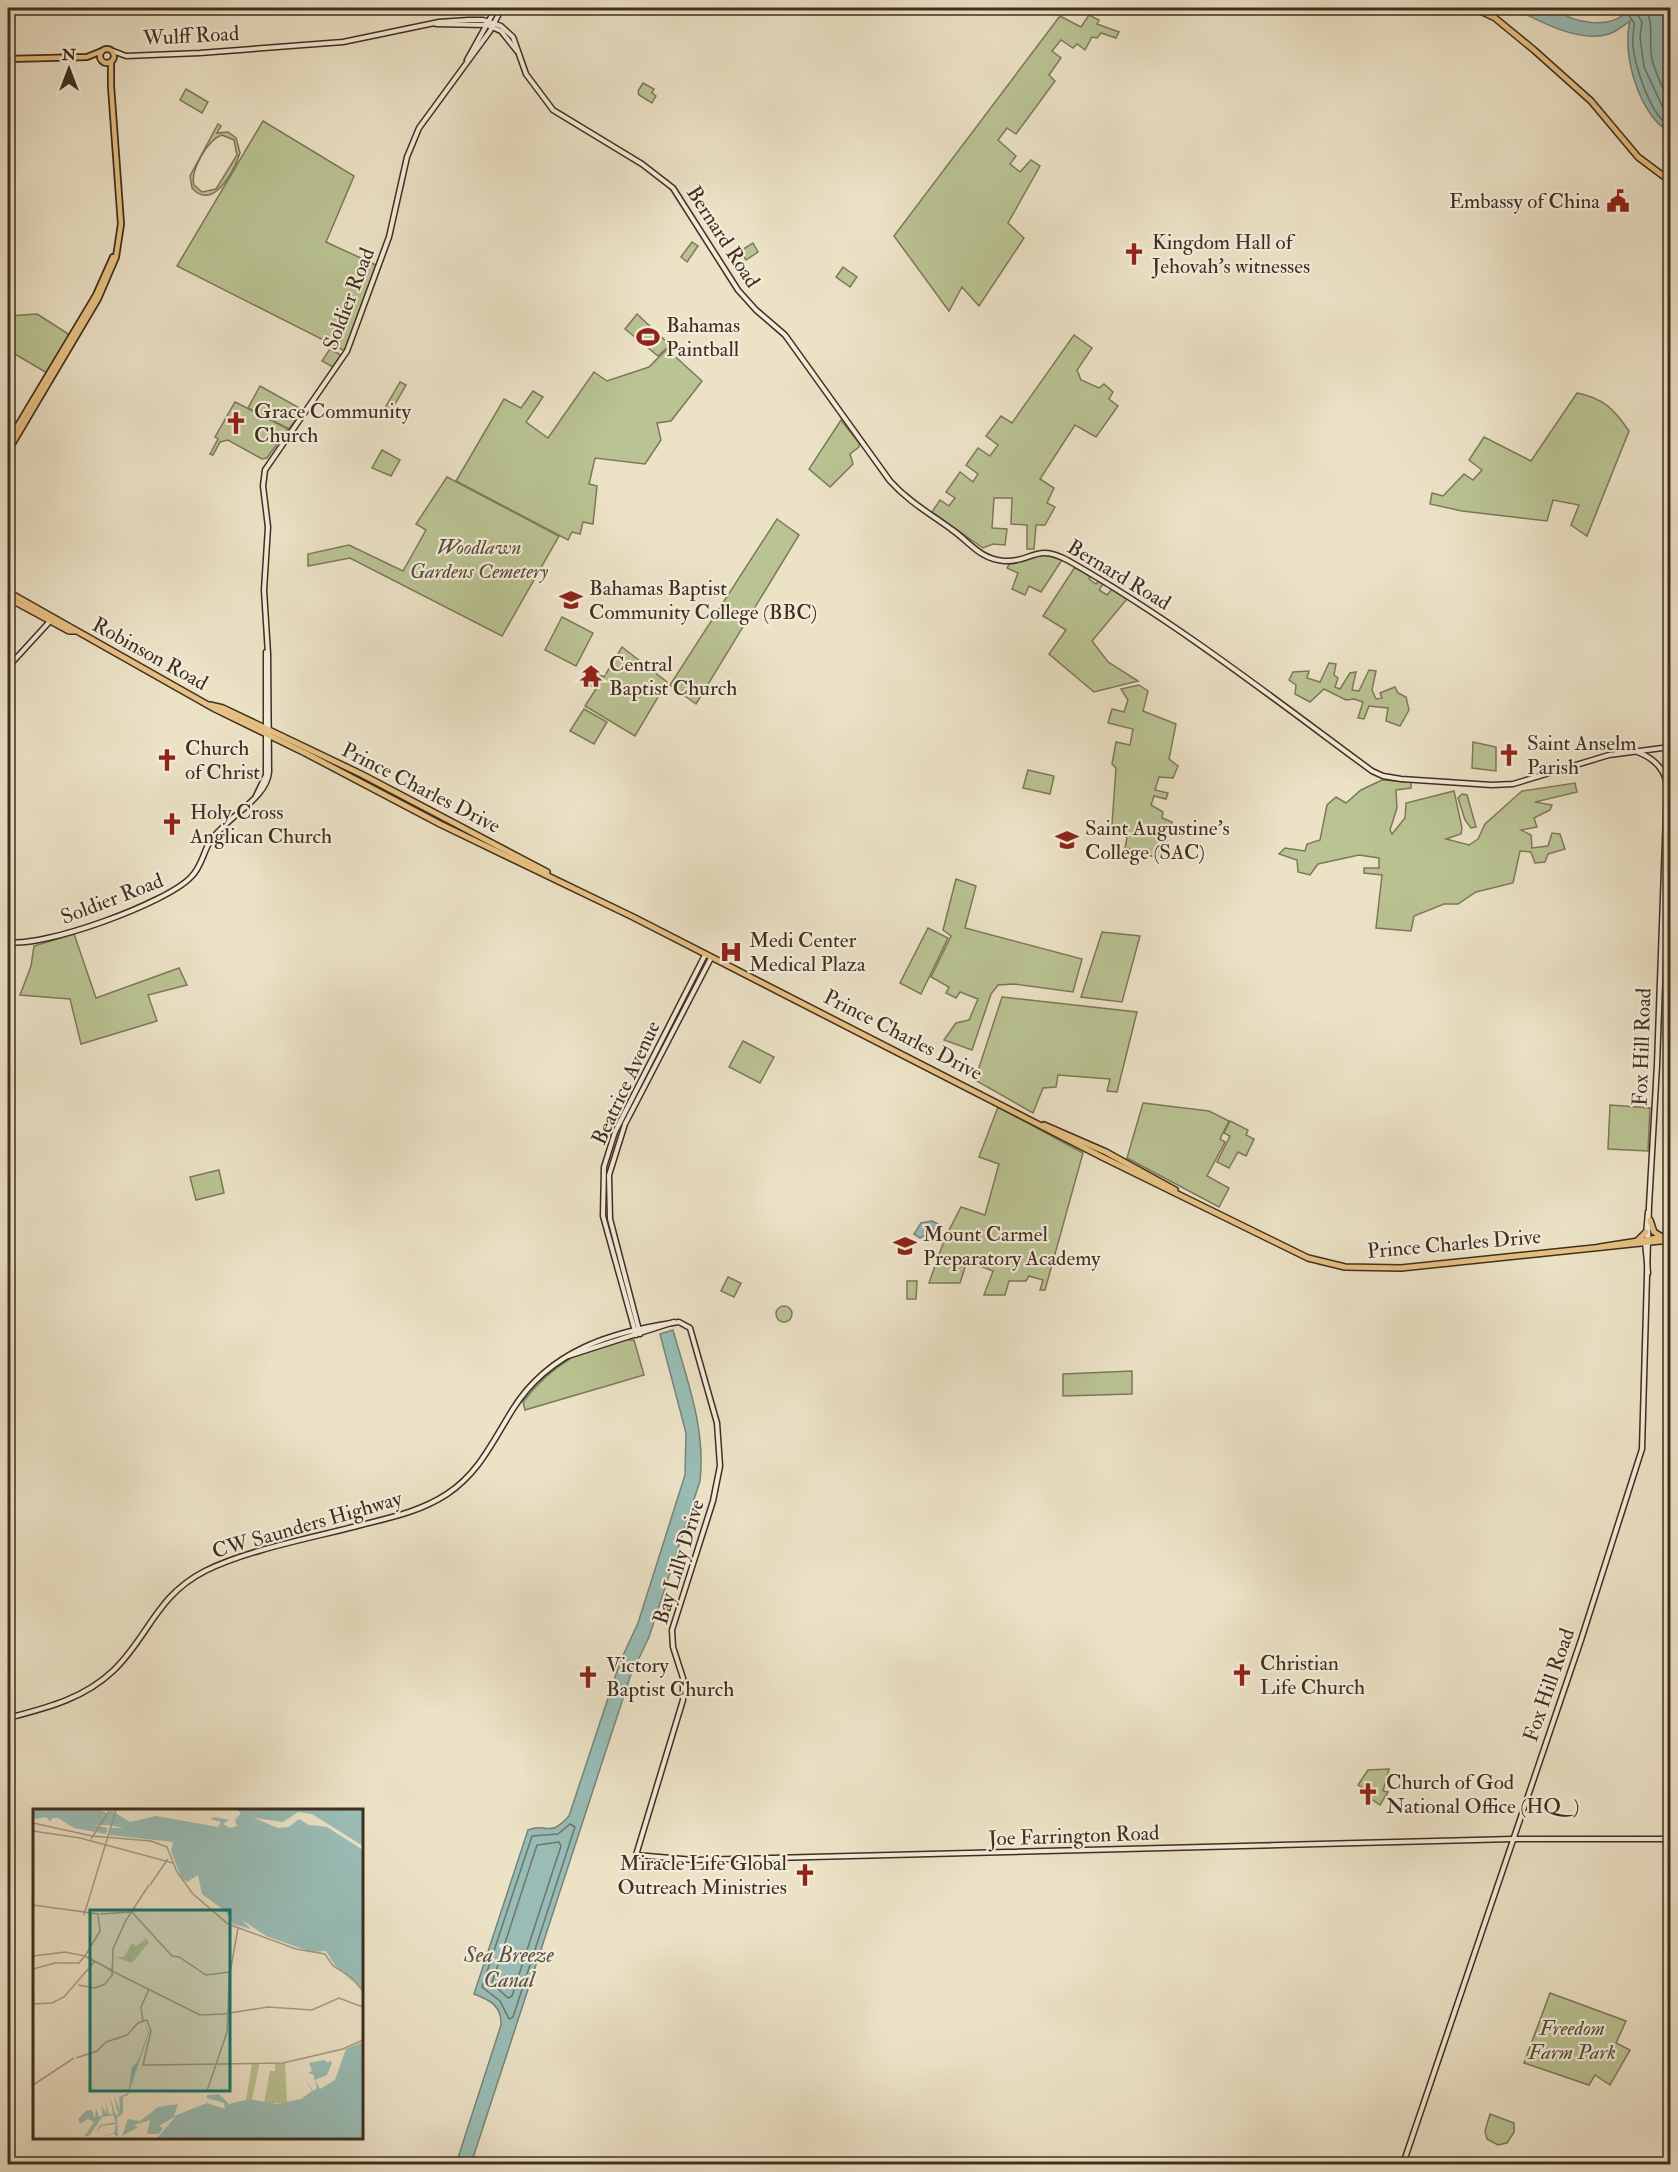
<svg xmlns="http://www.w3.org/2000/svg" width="1678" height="2172" font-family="'IM FELL Double Pica',serif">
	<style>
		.green { fill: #bac393; stroke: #7d785a; stroke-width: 1.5; fill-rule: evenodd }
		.water { fill: #99bdb6; stroke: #75847a; stroke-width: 1.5 }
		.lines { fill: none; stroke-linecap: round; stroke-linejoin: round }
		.shore { stroke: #6c766b; stroke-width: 1.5 }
		.secondary-casing { stroke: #402e20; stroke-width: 7 }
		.primary-casing { stroke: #402e20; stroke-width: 8 }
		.highway-casing { stroke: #402e20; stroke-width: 8 }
		.secondary { stroke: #f3ecda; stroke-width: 4 }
		.primary { stroke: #e6c183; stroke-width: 4.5 }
		.highway { stroke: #e6c183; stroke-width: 5 }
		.labels { text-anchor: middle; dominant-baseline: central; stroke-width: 4.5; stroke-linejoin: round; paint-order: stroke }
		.street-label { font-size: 21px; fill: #402e20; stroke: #f3ecda }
		.poi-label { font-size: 21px; fill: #402e20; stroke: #f3ecda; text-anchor: start }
		.park-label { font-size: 21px; font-style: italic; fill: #584c37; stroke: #f3ecda }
		.water-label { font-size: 22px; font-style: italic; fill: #565246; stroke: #f3ecda }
		.inset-river { fill: none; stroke: #99bdb6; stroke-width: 3 }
		.inset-road { fill: none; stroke: #a79a84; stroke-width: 1.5 }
		.view { fill: #0f766e; fill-opacity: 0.15; stroke: #0f766e; stroke-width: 3 }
		.inset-edge { fill: none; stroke: #402e20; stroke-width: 3 }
	</style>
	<rect width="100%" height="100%" fill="#ece2c6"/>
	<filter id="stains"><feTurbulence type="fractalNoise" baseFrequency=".00333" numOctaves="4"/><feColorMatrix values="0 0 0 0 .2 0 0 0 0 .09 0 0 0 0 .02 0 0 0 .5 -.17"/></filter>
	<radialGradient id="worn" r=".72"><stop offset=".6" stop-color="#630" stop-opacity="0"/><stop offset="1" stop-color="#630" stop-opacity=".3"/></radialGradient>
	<!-- green -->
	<g class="green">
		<path d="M1089 15 1099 20 1097 24 1119 32 1116 38 1101 33 1097 38 1092 37 1085 50 1077 44 1073 48 1061 40 1052 51 1061 58 1049 75 1055 81 1016 134 1007 128 998 140 1016 156 1010 164 1020 172 1031 160 1040 166 1008 223 1024 238 979 306 962 287 949 311 894 236 1060 16 1081 27Z"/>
		<path d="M643 83 654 89 652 93 656 96 652 103 639 95 638 91Z"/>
		<path d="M186 89 208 102 202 113 180 100Z"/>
		<path d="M263 121 354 176 326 242 376 265 345 351 177 266Z"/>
		<path d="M218 124 221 126 217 133 228 132 236 138 240 153C234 171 213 212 192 188L190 176ZM222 135 234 140 237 155 216 189 202 192 194 185C190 171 208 139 222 135Z"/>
		<path d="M692 242 698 246 687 262 681 257Z"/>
		<path d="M753 243 758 252 746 260 740 251Z"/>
		<path d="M843 267 857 277 850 287 836 277Z"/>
		<path d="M37 314 70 335 47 373 8 350V316Z"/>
		<path d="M637 314 670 345 658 356 625 329Z"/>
		<path d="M1074 335 1092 348 1077 370 1081 380 1099 388 1104 384 1113 392 1109 399 1118 406 1096 437 1075 425 1040 479 1054 488 1047 503 1055 507 1045 525H1036L1034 549H1027V525L1011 524 1012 498H994L992 528 1007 529 1005 545 993 544 983 548 932 512 940 500 949 506 955 498 946 492 960 472 973 482 978 474 966 465 978 448 990 456 998 445 986 436 1001 416 1012 423Z"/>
		<path d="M330 349 341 355 333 367 322 361Z"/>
		<path d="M667 349 702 381 671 421 657 423 661 440 645 464 595 458 589 484 597 486 593 524 583 522 580 534 572 532 568 540 456 481 504 399 521 408 533 391 543 397 526 422 548 438 594 372 607 381 649 367Z"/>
		<path d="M400 382 406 385 391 411 385 408Z"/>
		<path d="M260 386 303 410 289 429 248 408Z"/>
		<path d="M1577 393C1603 398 1614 409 1629 431L1587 536 1571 525 1579 505 1553 500 1547 521 1462 511 1430 504 1432 493 1443 496 1464 474 1473 480 1482 470 1469 460 1484 437 1531 461Z"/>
		<path d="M235 402 288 429 267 458 262 459 228 440 220 442 213 455 210 454 218 439 215 437Z"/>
		<path d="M841 420 859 443V447L850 454 853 464 830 487 809 469Z"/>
		<path d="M382 450 400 460 391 476 372 468Z"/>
		<path d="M447 477 559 536 502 636 350 558 308 566V554L349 545 403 571 426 530 416 524Z"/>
		<path d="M777 519 799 535 696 704 670 685Z"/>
		<path d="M1044 554 1062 560 1041 592 1029 586 1025 595 1012 589 1018 573 1007 568 1010 563Z"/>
		<path d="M1075 567 1090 576 1089 579 1096 584 1099 581 1103 584 1099 590 1107 595 1112 589 1127 599 1092 641 1108 662 1138 681 1094 692 1049 654 1066 630 1043 616Z"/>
		<path d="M562 617 593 633 576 666 545 650Z"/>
		<path d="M622 647 667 682 635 736 585 706 601 681 595 688 589 685 597 673 604 677Z"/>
		<path d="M1329 663 1336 664 1334 675 1338 678 1335 687 1340 689 1350 673 1356 672 1352 690 1359 691 1369 670 1376 671 1372 690 1376 699 1382 698 1380 693 1395 687 1398 693 1406 697 1409 710 1400 726 1386 721 1388 708 1369 706 1364 719 1358 718 1363 702 1354 699 1346 700 1324 689 1310 702 1295 694 1296 685 1289 680 1293 672 1309 671 1307 678 1320 682Z"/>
		<path d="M1139 685 1148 691 1143 711 1176 724 1169 759 1178 766 1173 778 1159 777 1155 790 1168 793 1166 799 1154 796 1151 805 1163 812 1162 818 1172 822 1161 859 1125 848 1127 838 1112 824 1116 768 1112 764 1116 742 1130 745 1133 729 1108 723 1112 709 1124 712 1128 700 1121 689Z"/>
		<path d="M584 709 607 722 594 744 570 731Z"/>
		<path d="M1473 742 1496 747V771L1472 768Z"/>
		<path d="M1028 770 1054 776 1050 794 1023 788Z"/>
		<path d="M1382 780 1411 782V788L1396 790 1397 808 1390 830 1392 834 1405 818 1406 803 1454 791 1462 828 1461 834 1446 839 1469 845 1478 839 1485 824 1522 791 1575 783 1577 792 1535 802 1552 805 1550 810 1534 818 1537 827 1521 830 1531 835 1532 848 1548 846 1552 833 1560 834 1565 849 1548 854 1545 862 1535 863 1531 852 1520 851 1513 883 1476 892 1458 904H1444L1414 916 1411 931 1376 928 1382 875 1364 873V868H1379V858L1359 855 1318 864 1310 875 1298 872 1297 860 1279 854 1285 848 1305 851 1307 844 1320 840 1327 805 1336 797 1346 803 1361 790Z"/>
		<path d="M1462 794 1467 795 1476 827 1471 828 1465 820 1458 798Z"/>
		<path d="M956 879 976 886 965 928 1082 959 1073 992 1014 984 998 985 991 994 972 1050 944 1040 956 1023 969 1020 978 999 960 992 956 998 946 993 949 987 931 977 951 936 943 930Z"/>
		<path d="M928 928 948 938 921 994 900 983Z"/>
		<path d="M1102 932 1140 936 1122 1002 1081 997Z"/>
		<path d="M74 934 96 998 179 968 187 985 148 995 157 1021 81 1044 70 999 20 995 31 966 34 946Z"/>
		<path d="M1002 997 1137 1012 1117 1092 1107 1091 1110 1079 1058 1075 1056 1087 1043 1088 1033 1113 975 1080Z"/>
		<path d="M743 1041 774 1057 760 1083 729 1067Z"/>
		<path d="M1143 1103 1209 1111 1229 1121 1220 1139 1225 1142 1207 1176 1229 1188 1219 1207 1127 1158Z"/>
		<path d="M1610 1105 1650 1108 1648 1151 1608 1149Z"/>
		<path d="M998 1107 1083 1153 1045 1290H1040L1043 1280 1029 1276 1026 1281H1009L1005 1295H984L993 1271 967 1261 960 1283H929L945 1238 961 1207 985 1215 999 1164 979 1157Z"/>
		<path d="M1230 1121 1248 1130 1246 1135 1254 1139 1246 1156 1238 1152 1229 1168 1217 1162 1230 1136 1224 1133Z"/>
		<path d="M219 1170 224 1193 196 1200 190 1177Z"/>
		<path d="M728 1277 741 1283 734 1297 721 1291Z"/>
		<path d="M907 1281H917L916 1299H907Z"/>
		<circle cx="784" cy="1314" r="8"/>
		<path d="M634 1340 644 1375 525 1410 523 1402C547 1370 591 1337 634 1340Z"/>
		<path d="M1132 1371V1394L1063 1396V1374Z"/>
		<path d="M1389 1769 1383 1791 1388 1792 1380 1805 1370 1798 1372 1794 1358 1785 1368 1770Z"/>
		<path d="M1550 1993 1626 2021 1616 2043 1630 2050 1610 2085 1595 2075 1589 2085 1524 2063Z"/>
		<path d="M1490 2114 1514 2123V2132L1507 2143 1498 2145 1487 2139 1485 2131Z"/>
	</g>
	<!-- water -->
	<g class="water">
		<path d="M1519 8H1547L1555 14 1559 11C1574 23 1607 28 1623 15L1614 8H1670V132C1640 117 1621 54 1630 21 1624 25 1616 32 1609 34 1580 43 1543 23 1517 10Z"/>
		<path d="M932 1221 938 1224 937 1228 920 1238 914 1234 921 1223Z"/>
		<path d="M673 1330C687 1380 706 1429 700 1481L649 1637 630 1677 471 2164H456L501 2025C502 2006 490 2000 474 1994L528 1830C548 1822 548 1839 569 1816L620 1662 638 1623 685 1475 686 1433 660 1334Z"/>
	</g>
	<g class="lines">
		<!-- shore -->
		<g class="shore">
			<path d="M1624 8 1634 23C1634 31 1632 38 1633 46 1634 64 1652 120 1670 125"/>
			<path d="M1634 8 1642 22 1640 37 1644 67 1665 112 1670 117"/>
			<path d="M1644 8C1656 22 1647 44 1653 63 1657 77 1664 91 1670 104"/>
			<path d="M570 1824 575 1827 513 2017 509 2019 500 2001 482 1987 532 1836 558 1834Z"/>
			<path d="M559 1842 561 1846 512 1996 508 1998 492 1983 537 1845Z"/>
		</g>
		<!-- secondary casing -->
		<g class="secondary-casing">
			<g id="secondary">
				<path d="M436 24 487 25 501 31 517 51"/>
				<path d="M113 51 126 56 200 53 343 42 439 22 468 20H483L501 26 513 37 526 74 553 110 642 164 673 188 738 290 756 310 785 335 890 481C908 501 929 513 951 529 969 541 979 559 1004 561 1032 563 1035 542 1069 561 1176 622 1273 698 1372 771L1383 776 1401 779 1492 785 1513 784 1609 755 1670 747"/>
				<path d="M467 60 496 8"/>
				<path d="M8 667 52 619"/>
				<path d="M256 796 266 775V652"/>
				<path d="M8 942C43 948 167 903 191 877 200 869 203 855 208 845 212 837 220 830 226 824 241 809 267 794 269 772L268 654 264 590 268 527 263 486 265 470 347 351 389 237 407 157 419 128 490 31 502 8"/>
				<path d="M1646 1235 1648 1212"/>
				<path d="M1645 1242 1648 1273"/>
				<path d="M640 1334 610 1219 609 1175 625 1124 711 958"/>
				<path d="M636 1335 603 1216 604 1167 615 1132 705 955"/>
				<path d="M568 1356 674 1322"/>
				<path d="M8 1718C46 1708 84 1699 114 1670 149 1636 156 1596 205 1571 247 1550 311 1538 357 1526 388 1518 420 1512 447 1494 479 1473 493 1441 513 1409 550 1350 613 1331 679 1322L690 1328 717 1423 720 1466 713 1501 672 1630 673 1647 683 1678V1700L636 1855 694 1860 1513 1839H1670"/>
				<path d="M1403 2164 1581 1640 1642 1449 1649 1206 1657 1065 1667 786C1665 767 1652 757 1635 751"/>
			</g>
		</g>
		<!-- primary casing -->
		<g class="primary-casing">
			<g id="primary">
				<circle cx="107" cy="56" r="7"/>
				<path d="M8 59 87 57 102 51"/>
				<path d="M8 442 96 295 113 257"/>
				<path d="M8 451 98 299 116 257 121 224 111 86V62"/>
			</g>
		</g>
		<!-- highway casing -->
		<g class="highway-casing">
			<g id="highway">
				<path d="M1474 8 1495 18 1534 50 1591 101 1638 157 1670 181"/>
				<path d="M8 592 215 709 307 754 440 824 633 917 1104 1158 1308 1258 1345 1267 1401 1268 1670 1240"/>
				<path d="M8 598 69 631H75"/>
				<path d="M210 705 223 708 361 774 547 872"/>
				<path d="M1044 1125 1106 1152 1175 1190"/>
				<path d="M1650 1220 1654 1232 1662 1237"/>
				<path d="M1638 1240 1646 1232"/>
				<path d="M1600 1247 1670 1236"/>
			</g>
		</g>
		<!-- secondary -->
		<use href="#secondary" class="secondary"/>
		<!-- primary -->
		<use href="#primary" class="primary"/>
		<!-- highway -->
		<use href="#highway" class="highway"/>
	</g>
	<!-- icons -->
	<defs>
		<g id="civic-bare" transform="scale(1.8)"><path d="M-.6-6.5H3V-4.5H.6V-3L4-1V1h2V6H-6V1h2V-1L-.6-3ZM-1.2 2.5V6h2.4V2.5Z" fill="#8f2418" stroke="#f3ecda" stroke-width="2.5" paint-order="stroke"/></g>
		<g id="church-bare" transform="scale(1.8)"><path d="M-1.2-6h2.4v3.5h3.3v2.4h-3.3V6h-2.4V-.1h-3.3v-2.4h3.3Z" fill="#8f2418" stroke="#f3ecda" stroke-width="2.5" paint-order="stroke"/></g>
		<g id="stadium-bare" transform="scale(1.8)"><path d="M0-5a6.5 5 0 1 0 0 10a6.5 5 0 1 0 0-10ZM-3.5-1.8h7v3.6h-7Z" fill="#8f2418" stroke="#f3ecda" stroke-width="2.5" paint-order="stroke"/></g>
		<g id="university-bare" transform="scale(1.8)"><path d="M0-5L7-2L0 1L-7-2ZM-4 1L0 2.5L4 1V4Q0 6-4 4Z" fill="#8f2418" stroke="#f3ecda" stroke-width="2.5" paint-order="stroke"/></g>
		<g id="temple-bare" transform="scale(1.8)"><path d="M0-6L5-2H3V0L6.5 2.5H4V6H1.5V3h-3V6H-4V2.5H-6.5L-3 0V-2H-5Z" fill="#8f2418" stroke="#f3ecda" stroke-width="2.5" paint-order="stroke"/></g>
		<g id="school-bare" transform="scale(1.8)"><path d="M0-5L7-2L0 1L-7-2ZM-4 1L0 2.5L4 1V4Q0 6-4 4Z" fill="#8f2418" stroke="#f3ecda" stroke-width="2.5" paint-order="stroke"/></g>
		<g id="hospital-bare" transform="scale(1.8)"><path d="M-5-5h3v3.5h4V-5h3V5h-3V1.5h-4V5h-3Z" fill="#8f2418" stroke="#f3ecda" stroke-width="2.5" paint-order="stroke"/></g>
	</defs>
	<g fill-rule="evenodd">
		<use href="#civic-bare" x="1618" y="201"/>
		<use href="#church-bare" x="1134" y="254"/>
		<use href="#stadium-bare" x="648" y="337"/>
		<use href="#church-bare" x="236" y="423"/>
		<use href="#university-bare" x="571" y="600"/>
		<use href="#temple-bare" x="591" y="676"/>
		<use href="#church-bare" x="1509" y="755"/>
		<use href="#church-bare" x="167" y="760"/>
		<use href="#church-bare" x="172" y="824"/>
		<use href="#school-bare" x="1067" y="840"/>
		<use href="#hospital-bare" x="731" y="952"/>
		<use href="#school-bare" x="905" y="1246"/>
		<use href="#church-bare" x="1242" y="1675"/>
		<use href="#church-bare" x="588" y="1677"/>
		<use href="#church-bare" x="1368" y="1794"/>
		<use href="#church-bare" x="805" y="1875"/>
	</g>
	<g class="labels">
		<!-- street labels -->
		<g class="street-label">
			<text transform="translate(191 36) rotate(-3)">Wulff Road</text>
			<text transform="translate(723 237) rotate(57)">Bernard Road</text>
			<text transform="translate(349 299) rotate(-69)">Soldier Road</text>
			<text transform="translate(1119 575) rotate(31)">Bernard Road</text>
			<text transform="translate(150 654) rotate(29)">Robinson Road</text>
			<text transform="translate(421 788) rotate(27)">Prince Charles Drive</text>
			<text transform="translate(112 899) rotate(-21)">Soldier Road</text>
			<text transform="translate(903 1035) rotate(27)">Prince Charles Drive</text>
			<text transform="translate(1642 1047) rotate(-88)">Fox Hill Road</text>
			<text transform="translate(626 1083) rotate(-65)">Beatrice Avenue</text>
			<text transform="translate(1454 1244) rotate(-5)">Prince Charles Drive</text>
			<text transform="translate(307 1525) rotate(-16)">CW Saunders Highway</text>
			<text transform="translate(679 1562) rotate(-73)">Bay Lilly Drive</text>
			<text transform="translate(1549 1685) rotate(-71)">Fox Hill Road</text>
			<text transform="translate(1074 1836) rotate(-2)">Joe Farrington Road</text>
		</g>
		<!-- poi labels -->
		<g class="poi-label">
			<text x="1600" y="201" text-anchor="end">Embassy of China</text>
			<text x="1152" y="242">Kingdom Hall of<tspan x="1152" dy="24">Jehovah’s witnesses</tspan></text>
			<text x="666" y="325">Bahamas<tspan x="666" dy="24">Paintball</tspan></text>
			<text x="254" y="411">Grace Community<tspan x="254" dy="24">Church</tspan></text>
			<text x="589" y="588">Bahamas Baptist<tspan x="589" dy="24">Community College (BBC)</tspan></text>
			<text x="609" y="664">Central<tspan x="609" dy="24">Baptist Church</tspan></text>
			<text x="1527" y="743">Saint Anselm<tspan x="1527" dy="24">Parish</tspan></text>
			<text x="185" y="748">Church<tspan x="185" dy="24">of Christ</tspan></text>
			<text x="190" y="812">Holy Cross<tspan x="190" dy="24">Anglican Church</tspan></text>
			<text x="1085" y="828">Saint Augustine's<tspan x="1085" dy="24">College (SAC)</tspan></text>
			<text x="749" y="940">Medi Center<tspan x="749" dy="24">Medical Plaza</tspan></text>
			<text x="923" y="1234">Mount Carmel<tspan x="923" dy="24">Preparatory Academy</tspan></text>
			<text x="1260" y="1663">Christian<tspan x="1260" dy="24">Life Church</tspan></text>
			<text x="606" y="1665">Victory<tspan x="606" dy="24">Baptist Church</tspan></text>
			<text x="1386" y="1782">Church of God<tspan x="1386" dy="24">National Office (HQ)</tspan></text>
			<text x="787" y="1863" text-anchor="end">Miracle Life Global<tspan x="787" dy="24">Outreach Ministries</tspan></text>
		</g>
		<!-- park labels -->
		<g class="park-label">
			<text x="479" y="547">Woodlawn<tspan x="479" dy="24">Gardens Cemetery</tspan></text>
			<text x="1572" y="2028">Freedom<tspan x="1572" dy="24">Farm Park</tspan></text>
		</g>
		<!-- water labels -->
		<g class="water-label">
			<text x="509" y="1955">Sea Breeze<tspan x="509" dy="25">Canal</tspan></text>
		</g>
	</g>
	<!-- overview -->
	<g transform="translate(33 1809)">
		<rect width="330" height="330" fill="#ece2c6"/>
		<path d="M110 127 116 133 99 154 83 148H91L99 134 103 137 112 131ZM219 254H226V258L219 290 213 291ZM252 254 254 294H231L237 262H242V255Z" fill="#bac393"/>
		<path d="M0 1H68L75 5 78 1 97 13 123 7 185 18 188 13 177 10 182 8 196 11 190 15 197 19 204 17 202 11 208 4 204 1H330V37L279 5 265 3 250 13 221 9 245 19 256 18 266 10 276 16 294 18 330 41V181L303 158 293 142 278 143 233 127 209 111 218 120 200 115 193 103 184 102H192L169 85 165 66 154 73 148 68 138 42 140 33 76 26 78 19H91L76 16H61L75 19 73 25 41 19 25 9H19L18 13 13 8 2 10ZM112 212 116 224 95 286 90 288V304L84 309 85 329 81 325 70 327 81 324 83 315 69 317 63 323 67 316 83 313 80 306 69 308 57 326 51 328 61 313 55 310 47 315 45 310 54 301H59L62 310 63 299 66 308 70 306 68 296 74 305 72 292 76 305H80L77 288 83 307 86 303 84 302 81 286 87 302 86 288 95 284 99 258 105 252 115 224ZM330 233V329H124L143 307 126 317 130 319 126 325H114L117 311 101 316 105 318 89 327 95 310 107 312 125 298 145 295 141 307 174 294 192 300 191 294 174 289V286L186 285 196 295 216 290 244 295 268 290 279 282 271 267 280 282 284 279 280 265 275 264 279 262 276 254 291 251 295 254 297 251 299 254 294 266 282 271 287 280 302 271 313 240Z" fill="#99bdb6"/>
		<path class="inset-river" d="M26 1 60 21M32 1 59 19M44 1 72 5M74 11 102 16M72 12 238 40 330 63M81 15 257 54 330 111M101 15 197 24 207 18 212 1M64 19 58 18 56 10H69M115 20 263 51 330 78M163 26 204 25 210 20 216 1"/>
		<path class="inset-road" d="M0 10V41M0 14 59 27 118 32 134 38 144 63 160 85 195 115 263 140 292 145 300 157 318 168 330 182M0 22 47 29 140 54M58 30 76 2M117 76 135 50M0 96 66 105M99 103 139 147 146 148 173 166 197 163M67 105 99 103M51 106 83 1M32 143 52 147 67 122 65 106M0 147 33 143M0 160 22 154H46L52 147 78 161M75 160 167 206 191 205M197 164 205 119M79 167 80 140 93 111 116 76M45 176 62 179 72 175 80 165M0 195 19 194 31 188 62 152M195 204 196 166M190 205 235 198 279 201 306 189 330 198M114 211 118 222 110 256H114L250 254 310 240 330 231M110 212 108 198 116 180M43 249 64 242 73 233 94 226 105 214 114 211M0 276 41 249M174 282 194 223 195 201"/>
		<path class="view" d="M57 101H197V282H57Z"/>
		<rect width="330" height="330" class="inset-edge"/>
	</g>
	<!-- margin -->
	<rect width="1678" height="2172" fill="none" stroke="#ece2c6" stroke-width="30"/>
	<rect x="9" y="9" width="1660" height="2154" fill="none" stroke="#402e20" stroke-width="3"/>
	<rect x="15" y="15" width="1648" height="2142" fill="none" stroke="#402e20" stroke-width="1.5"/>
	<!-- north arrow -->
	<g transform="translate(69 69)" stroke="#f3ecda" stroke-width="4.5" paint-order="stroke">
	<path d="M0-4.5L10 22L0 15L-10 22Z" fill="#402e20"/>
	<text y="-9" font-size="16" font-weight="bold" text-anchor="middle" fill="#402e20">N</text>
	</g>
	<rect width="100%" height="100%" filter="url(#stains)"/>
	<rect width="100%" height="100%" fill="url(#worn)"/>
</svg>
